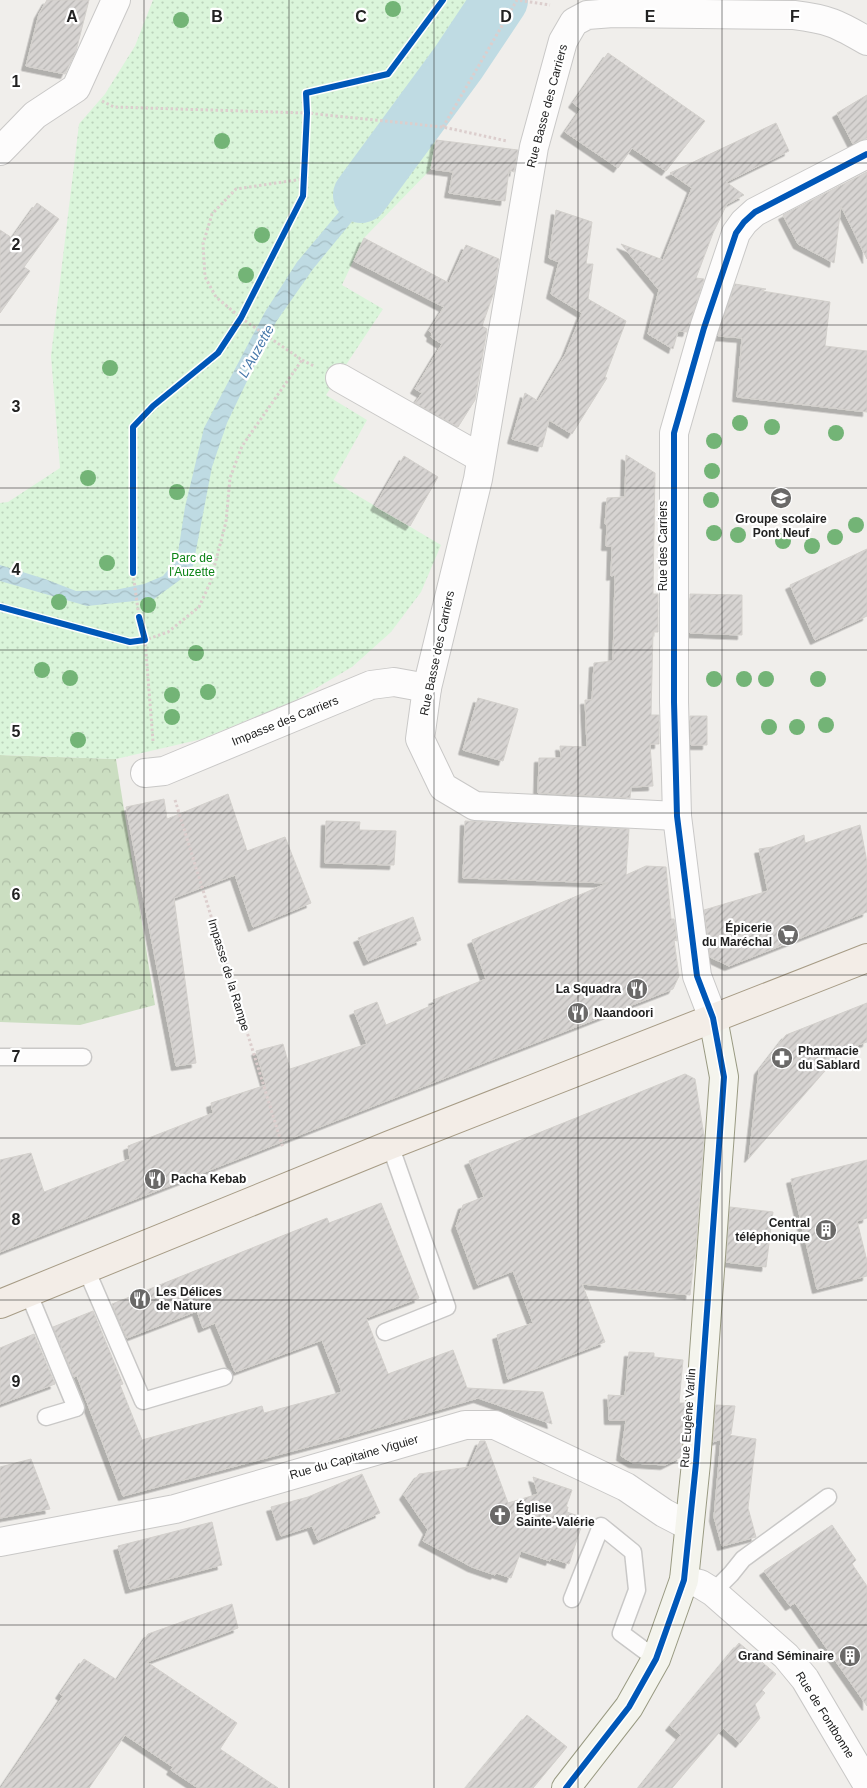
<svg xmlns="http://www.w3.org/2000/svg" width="867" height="1788" font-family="Arial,sans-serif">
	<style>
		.forest { fill: url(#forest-crowns) }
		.park { fill: url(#park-dots) }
		.water { fill: url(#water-waves) }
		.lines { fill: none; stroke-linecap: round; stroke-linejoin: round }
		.river { stroke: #bfdbe3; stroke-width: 56 }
		.building { fill: url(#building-hatch); stroke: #d3d0cc; filter: url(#shadow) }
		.lane-casing { stroke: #c9c8c7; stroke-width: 19 }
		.street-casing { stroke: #c9c8c7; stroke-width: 30 }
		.secondary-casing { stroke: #999a82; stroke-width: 30 }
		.primary-casing { stroke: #a79c86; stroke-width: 30 }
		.path { stroke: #dccecd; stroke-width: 3; stroke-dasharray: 2.5 2.5; stroke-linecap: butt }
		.lane { stroke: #fdfcfc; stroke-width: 16 }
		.street { stroke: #fdfcfc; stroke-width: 28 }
		.secondary { stroke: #f4f4ed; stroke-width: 28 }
		.primary { stroke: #f3ede7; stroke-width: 28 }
		.cycleway-casing { stroke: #fff; stroke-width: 9 }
		.cycleway { stroke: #0057b8; stroke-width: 6 }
		.tree { fill: #73b476 }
		.grid { fill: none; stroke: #222; stroke-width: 1; stroke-opacity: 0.55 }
		.labels { text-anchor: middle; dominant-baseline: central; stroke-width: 4.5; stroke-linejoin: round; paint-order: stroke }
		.street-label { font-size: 12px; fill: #222; stroke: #fff }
		.poi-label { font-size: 12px; font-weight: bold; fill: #222; stroke: #fff; text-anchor: start }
		.park-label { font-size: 12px; fill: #0c8416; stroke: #fff }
		.water-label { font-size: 14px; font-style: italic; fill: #4a7aab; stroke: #fff }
		.grid-label { font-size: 16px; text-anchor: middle; font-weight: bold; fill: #222; stroke: #fff; stroke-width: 4.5; stroke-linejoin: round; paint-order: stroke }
	</style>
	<defs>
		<pattern id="forest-crowns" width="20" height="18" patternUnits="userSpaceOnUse" patternTransform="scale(1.25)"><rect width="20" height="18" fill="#cbdec1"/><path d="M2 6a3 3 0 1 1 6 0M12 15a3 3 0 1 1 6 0" fill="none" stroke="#aebea6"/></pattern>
		<pattern id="park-dots" width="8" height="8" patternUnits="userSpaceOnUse" patternTransform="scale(1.25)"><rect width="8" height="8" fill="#daf5da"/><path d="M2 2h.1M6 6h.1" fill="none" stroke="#bbd2bb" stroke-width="1.8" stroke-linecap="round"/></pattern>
		<pattern id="water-waves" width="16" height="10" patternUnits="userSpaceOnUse" patternTransform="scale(1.25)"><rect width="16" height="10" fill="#bfdbe3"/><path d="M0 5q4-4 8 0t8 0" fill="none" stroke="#a4bcc2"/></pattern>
		<pattern id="building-hatch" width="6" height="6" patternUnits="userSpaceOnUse" patternTransform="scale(1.25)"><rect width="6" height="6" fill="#d7d4d2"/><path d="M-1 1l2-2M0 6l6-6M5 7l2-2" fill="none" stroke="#b8b6b4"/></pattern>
		<filter id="shadow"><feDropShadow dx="-4.5" dy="4.5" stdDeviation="0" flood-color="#0004"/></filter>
	</defs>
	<rect width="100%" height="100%" fill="#f0eeeb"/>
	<!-- forest -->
	<path class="forest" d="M0 755 116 759 155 1005 80 1025 0 1022Z"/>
	<!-- park -->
	<path class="park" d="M153 0H512L479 64 451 99 444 121 436 140 431 169 364 238 342 285 383 309 326 395 367 420 333 481 441 545 421 592 391 632 352 667 296 700 202 739 116 759 0 755V503L8 502 60 468 51 356 79 124 105 94 135 46Z"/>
	<!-- water -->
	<g class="water">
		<path d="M488 0H512L479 64 451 99 444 121 409 114 446 72Z"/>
		<path d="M397 128 417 139 377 191 313 269 276 322 258 358 227 423 212 467 192 571 154 599 87 606 0 581V565L45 579 76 591 115 590 144 584 163 576 177 559 185 507 204 428 265 312 297 262 344 206Z"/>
	</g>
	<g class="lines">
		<!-- river -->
		<path class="river" d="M361 195 458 63 500 0"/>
	</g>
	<!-- building -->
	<g class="building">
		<path d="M47 0H89L76 51 65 74 26 66 39 14Z"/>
		<path d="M608 53 705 121 666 171 632 148 618 168 565 132 581 109 573 103Z"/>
		<path d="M867 95V138L853 144 837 113Z"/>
		<path d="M776 123 789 151 726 182 744 195 727 204 713 233 696 278 704 279 687 332 678 331 673 349 648 334 659 290 621 244 663 260 692 188 670 173Z"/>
		<path d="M436 140 518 150 514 172 509 170 505 201 449 193 453 172 431 169Z"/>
		<path d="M867 172V259L841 206 834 263 798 244 783 215Z"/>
		<path d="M37 203 59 219 24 267 30 271 0 313V230L12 238Z"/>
		<path d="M556 210 592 222 586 264H593L588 299 626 321 605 377 607 378 572 434 549 420 542 447 512 439 525 393 538 401 566 353 582 313 551 294 559 262 549 258Z"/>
		<path d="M364 238 449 283 466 245 499 259 494 292 482 326 487 329 475 400 458 427 415 403 422 393 415 389 442 344 431 337 432 334 429 331 444 307 354 261Z"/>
		<path d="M735 284 766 289 762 291 830 302 825 346 867 351V412L737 397 742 338 718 336Z"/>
		<path d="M626 455 655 473 653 594H658V632H653L651 715H659V744H650L653 786 631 787 630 798 538 793 539 758H561L560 746 587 747 585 700H592L594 663 613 661 615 575 611 576 612 546H606L607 524H605L607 498 625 497Z"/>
		<path d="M404 456 438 477 410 526 375 506Z"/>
		<path d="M867 549V616L815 640 790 585Z"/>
		<path d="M690 594 742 595V635L690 633Z"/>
		<path d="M478 698 518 709 503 761 463 750Z"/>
		<path d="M690 716H707V745H691Z"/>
		<path d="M228 794 247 851 285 837 311 903 253 927 235 875 174 898 196 1063 176 1066 126 807 164 799 167 819Z"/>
		<path d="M326 821 360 822 359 830 396 831 394 865 325 863Z"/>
		<path d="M465 821 629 829 626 875 646 866 666 867 671 919H674L677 941 674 940 679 976 673 989 0 1252V1160L31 1153 44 1192 130 1159 128 1146 213 1113 211 1103 266 1085 256 1051 283 1044 290 1069 367 1044 354 1011 377 1002 386 1025 435 1004 433 1000 486 979 472 940 608 883 463 878Z"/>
		<path d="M860 825 867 862V912L729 966 710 957 704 910 768 891 759 849 772 847 804 835 805 843Z"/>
		<path d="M413 917 421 940 368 961 358 938Z"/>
		<path d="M867 1003V1042L843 1050 749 1158 759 1070 786 1035Z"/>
		<path d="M685 1074 695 1079 704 1136 695 1259H694L690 1295 582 1284 605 1342 508 1379 497 1335 533 1323 513 1271 478 1285 456 1226 463 1205 484 1197 469 1161Z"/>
		<path d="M867 1160V1218L857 1221 867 1261V1276L817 1289 791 1179Z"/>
		<path d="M381 1203 419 1298 366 1318 388 1374 453 1350 467 1388 543 1392 552 1424 478 1398 345 1437 123 1496 77 1376 74 1377 53 1327 93 1311 123 1384 120 1385 142 1440 262 1406 264 1413 342 1392 322 1340 235 1372 215 1323 203 1328 197 1311 127 1338 112 1304 327 1218 329 1223Z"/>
		<path d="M730 1207 773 1212 766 1267 726 1262Z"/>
		<path d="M34 1334 55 1384 0 1404V1348Z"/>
		<path d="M629 1352 654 1353V1357L683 1360 679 1403H685L681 1457 665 1465 633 1463 621 1456 626 1420H609L608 1395 625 1396Z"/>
		<path d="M716 1405 735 1406 731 1434 728 1435 756 1439 748 1508 756 1537 722 1546 714 1517 721 1439 713 1442Z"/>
		<path d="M480 1441H485L508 1503 538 1494 533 1477 572 1490 566 1507H568L567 1512 584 1518 569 1564 551 1558 550 1561 521 1551 511 1578 496 1573 495 1575 472 1567 423 1541 428 1530 404 1495 419 1474 469 1467Z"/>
		<path d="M31 1459 50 1509 0 1518V1467Z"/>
		<path d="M362 1474 380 1513 318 1540 312 1526 281 1536 271 1507 308 1497Z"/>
		<path d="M212 1522 222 1565 130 1589 118 1546Z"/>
		<path d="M832 1525 856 1560 852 1564 867 1586V1706L795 1603 790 1606 764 1571Z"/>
		<path d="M232 1604 238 1628 147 1662 237 1723 220 1749 278 1788H198L171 1770 173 1767 125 1735 89 1788H1L63 1696 60 1694 84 1659 117 1680 148 1634Z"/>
		<path d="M739 1643 776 1674 762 1690 765 1693 755 1704 760 1718 740 1743 723 1728 672 1788H639L681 1735 670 1726Z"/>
		<path d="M527 1715 567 1747 533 1788H466Z"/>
	</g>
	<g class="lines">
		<!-- lane casing -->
		<g class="lane-casing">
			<g id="lane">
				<path d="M0 1057H83"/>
				<path d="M86 1269 143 1401 224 1377"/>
				<path d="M28 1292 76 1408 46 1417"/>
				<path d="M385 1332 447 1307 390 1145"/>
				<path d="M713 1592 731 1574 743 1559 828 1497"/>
				<path d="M572 1599 601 1526 633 1552 637 1590 621 1633 656 1659"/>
			</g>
		</g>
		<!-- street casing -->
		<g class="street-casing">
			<g id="street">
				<path d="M0 151 35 115 76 88 116 0"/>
				<path d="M340 378 481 458"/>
				<path d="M145 773 164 771 371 685 394 682 427 688"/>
				<path d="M677 816 475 806 443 787 420 739 427 688 478 479 534 147 563 41 574 22 587 15 613 13 794 15C828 19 838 24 867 41"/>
				<path d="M713 1018 697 976 677 816 674 702V433L704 328 736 233 744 222 755 212 867 154"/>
				<path d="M0 1542 175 1509 465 1425H495L626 1487 664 1513 689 1526"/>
				<path d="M684 1580 700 1584 713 1592 786 1656 805 1679 867 1784"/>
			</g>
		</g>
		<!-- secondary casing -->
		<g class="secondary-casing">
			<path id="secondary" d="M566 1788 629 1707 656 1659 684 1580 696 1463 724 1077 713 1018"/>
		</g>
		<!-- primary casing -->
		<g class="primary-casing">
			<path id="primary" d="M0 1304 390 1145 867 958"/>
		</g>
		<!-- path -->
		<g class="path">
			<path d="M102 101 114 107 307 113 443 127 507 141"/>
			<path d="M443 127 517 0 550 5"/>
			<path d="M302 360 314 366"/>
			<path d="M133 573 139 617"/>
			<path d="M153 741 145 640 168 632 199 607 210 583 226 522 230 478 242 446 302 360 241 318 216 297 205 277 203 244 212 214 236 189 303 179"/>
			<path d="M175 800 283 1148"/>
		</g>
		<!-- lane -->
		<use href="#lane" class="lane"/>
		<!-- street -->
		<use href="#street" class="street"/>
		<!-- secondary -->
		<use href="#secondary" class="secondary"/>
		<!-- primary -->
		<use href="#primary" class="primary"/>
		<!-- cycleway casing -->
		<g class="cycleway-casing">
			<g id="cycleway">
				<path d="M133 573V427L153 406 218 353 241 318 303 196 307 113 306 93 388 74 443 0"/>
				<path d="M0 607 130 642 145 640 139 617"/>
				<path d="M566 1788 629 1707 656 1659 684 1580 696 1463 724 1077 713 1018 697 976 677 816 674 702V433L704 328 736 233 744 222 755 212 867 154"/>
			</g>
		</g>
		<!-- cycleway -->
		<use href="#cycleway" class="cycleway"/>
	</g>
	<!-- trees -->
	<g class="tree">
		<circle cx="393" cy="9" r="8"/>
		<circle cx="181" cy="20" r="8"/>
		<circle cx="222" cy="141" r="8"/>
		<circle cx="262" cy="235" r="8"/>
		<circle cx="246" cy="275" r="8"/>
		<circle cx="110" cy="368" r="8"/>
		<circle cx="740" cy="423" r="8"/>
		<circle cx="772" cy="427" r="8"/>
		<circle cx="836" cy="433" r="8"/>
		<circle cx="714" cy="441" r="8"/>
		<circle cx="712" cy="471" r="8"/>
		<circle cx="88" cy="478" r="8"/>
		<circle cx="177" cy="492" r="8"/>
		<circle cx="711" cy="500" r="8"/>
		<circle cx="856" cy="525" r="8"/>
		<circle cx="714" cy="533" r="8"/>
		<circle cx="738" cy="535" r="8"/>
		<circle cx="835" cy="537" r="8"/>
		<circle cx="783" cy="541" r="8"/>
		<circle cx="812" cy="546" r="8"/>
		<circle cx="107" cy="563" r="8"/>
		<circle cx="59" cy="602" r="8"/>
		<circle cx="148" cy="605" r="8"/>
		<circle cx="196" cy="653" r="8"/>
		<circle cx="42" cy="670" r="8"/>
		<circle cx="70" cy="678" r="8"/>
		<circle cx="714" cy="679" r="8"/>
		<circle cx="744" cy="679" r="8"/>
		<circle cx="766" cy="679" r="8"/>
		<circle cx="818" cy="679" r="8"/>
		<circle cx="208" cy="692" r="8"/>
		<circle cx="172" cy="695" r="8"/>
		<circle cx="172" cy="717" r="8"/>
		<circle cx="826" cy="725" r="8"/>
		<circle cx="769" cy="727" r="8"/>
		<circle cx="797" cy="727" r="8"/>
		<circle cx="78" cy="740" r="8"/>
	</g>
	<!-- grid -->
	<path class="grid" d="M144 0V1788M289 0V1788M434 0V1788M578 0V1788M722 0V1788M0 163H867M0 325H867M0 488H867M0 650H867M0 813H867M0 975H867M0 1138H867M0 1300H867M0 1463H867M0 1625H867"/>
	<!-- icons -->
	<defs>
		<g id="school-disc" transform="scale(1.125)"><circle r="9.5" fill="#6a6968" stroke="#fff"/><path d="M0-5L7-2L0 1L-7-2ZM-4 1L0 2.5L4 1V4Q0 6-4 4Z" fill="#fff"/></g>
		<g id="supermarket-disc" transform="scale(1.125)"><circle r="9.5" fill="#6a6968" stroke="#fff"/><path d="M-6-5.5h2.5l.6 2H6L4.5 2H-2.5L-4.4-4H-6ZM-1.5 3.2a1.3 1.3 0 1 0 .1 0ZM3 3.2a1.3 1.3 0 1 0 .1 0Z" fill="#fff"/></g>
		<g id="restaurant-disc" transform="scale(1.125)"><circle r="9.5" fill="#6a6968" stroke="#fff"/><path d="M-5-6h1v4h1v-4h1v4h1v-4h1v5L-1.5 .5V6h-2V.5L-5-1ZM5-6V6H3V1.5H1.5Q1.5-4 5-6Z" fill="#fff"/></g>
		<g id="pharmacy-disc" transform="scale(1.125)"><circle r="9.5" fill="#6a6968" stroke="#fff"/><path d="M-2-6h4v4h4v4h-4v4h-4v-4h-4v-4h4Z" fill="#fff"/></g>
		<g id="building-disc" transform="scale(1.125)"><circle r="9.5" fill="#6a6968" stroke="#fff"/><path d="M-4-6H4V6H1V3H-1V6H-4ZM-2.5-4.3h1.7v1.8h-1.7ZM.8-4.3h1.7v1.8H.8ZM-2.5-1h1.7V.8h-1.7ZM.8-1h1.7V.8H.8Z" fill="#fff"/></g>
		<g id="church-disc" transform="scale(1.125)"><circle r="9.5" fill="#6a6968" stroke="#fff"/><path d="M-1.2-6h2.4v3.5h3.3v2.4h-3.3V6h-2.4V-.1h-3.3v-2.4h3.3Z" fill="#fff"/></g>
	</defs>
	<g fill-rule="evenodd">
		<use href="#school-disc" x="781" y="498"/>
		<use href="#supermarket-disc" x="788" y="935"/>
		<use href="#restaurant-disc" x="637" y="989"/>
		<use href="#restaurant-disc" x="578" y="1013"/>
		<use href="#pharmacy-disc" x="782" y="1058"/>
		<use href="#restaurant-disc" x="155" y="1179"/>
		<use href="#building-disc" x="826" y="1230"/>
		<use href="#restaurant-disc" x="140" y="1299"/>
		<use href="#church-disc" x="500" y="1515"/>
		<use href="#building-disc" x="850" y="1656"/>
	</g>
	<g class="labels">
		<!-- street labels -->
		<g class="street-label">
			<text transform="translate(547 106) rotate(-75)">Rue Basse des Carriers</text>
			<text transform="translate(663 546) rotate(-90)">Rue des Carriers</text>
			<text transform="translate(437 653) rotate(-78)">Rue Basse des Carriers</text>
			<text transform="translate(285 721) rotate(-22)">Impasse des Carriers</text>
			<text transform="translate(229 975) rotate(73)">Impasse de la Rampe</text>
			<text transform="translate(688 1418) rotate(-86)">Rue Eugène Varlin</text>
			<text transform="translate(354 1457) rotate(-16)">Rue du Capitaine Viguier</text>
			<text transform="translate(825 1715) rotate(58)">Rue de Fontbonne</text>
		</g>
		<!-- poi labels -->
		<g class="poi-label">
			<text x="781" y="519" text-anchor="middle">Groupe scolaire<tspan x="781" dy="14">Pont Neuf</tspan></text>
			<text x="772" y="928" text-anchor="end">Épicerie<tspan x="772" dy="14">du Maréchal</tspan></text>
			<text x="621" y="989" text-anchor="end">La Squadra</text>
			<text x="594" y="1013">Naandoori</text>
			<text x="798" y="1051">Pharmacie<tspan x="798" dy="14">du Sablard</tspan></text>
			<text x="171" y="1179">Pacha Kebab</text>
			<text x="810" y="1223" text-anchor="end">Central<tspan x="810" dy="14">téléphonique</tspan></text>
			<text x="156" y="1292">Les Délices<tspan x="156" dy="14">de Nature</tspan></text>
			<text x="516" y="1508">Église<tspan x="516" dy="14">Sainte-Valérie</tspan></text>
			<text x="834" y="1656" text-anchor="end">Grand Séminaire</text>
		</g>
		<!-- park labels -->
		<g class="park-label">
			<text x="192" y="558">Parc de<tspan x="192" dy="14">l'Auzette</tspan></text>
		</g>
		<!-- water labels -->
		<g class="water-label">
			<text transform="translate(256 351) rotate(-61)">L'Auzette</text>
		</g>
	</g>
	<g class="grid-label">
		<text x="72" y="22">A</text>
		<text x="217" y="22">B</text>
		<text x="361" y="22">C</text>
		<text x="506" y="22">D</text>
		<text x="650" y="22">E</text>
		<text x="795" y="22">F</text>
		<text x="16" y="87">1</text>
		<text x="16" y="250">2</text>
		<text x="16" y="412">3</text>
		<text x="16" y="575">4</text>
		<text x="16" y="737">5</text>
		<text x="16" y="900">6</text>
		<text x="16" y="1062">7</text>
		<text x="16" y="1225">8</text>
		<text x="16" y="1387">9</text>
	</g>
</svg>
